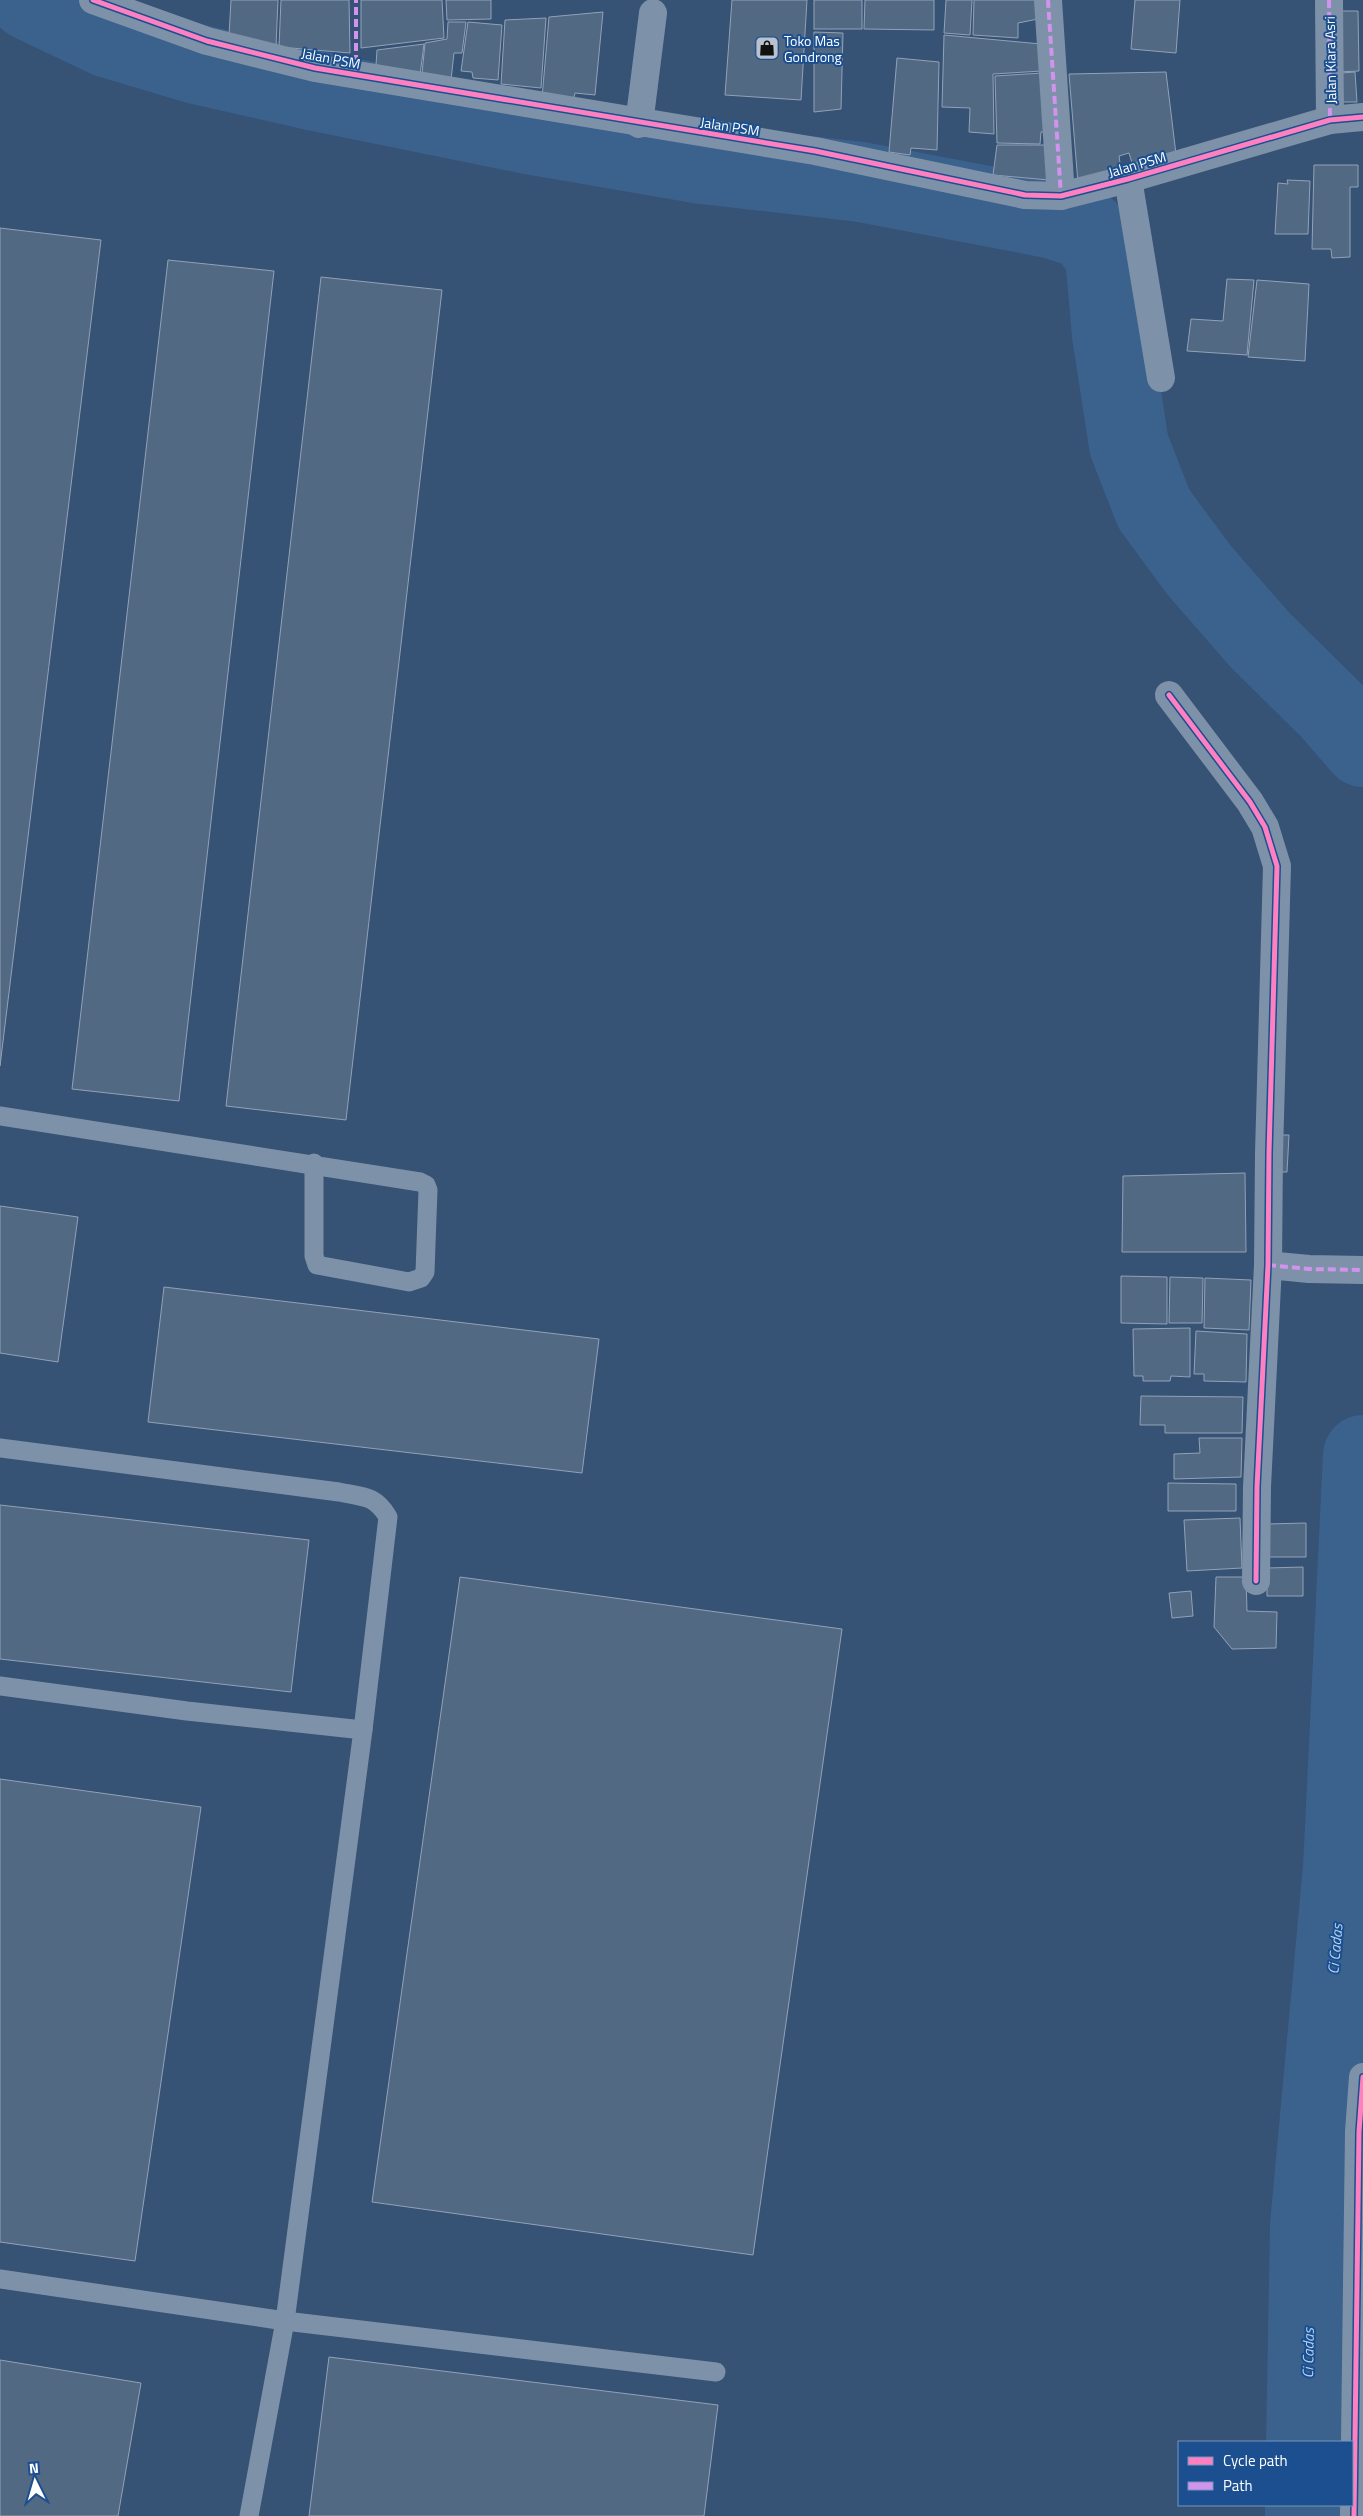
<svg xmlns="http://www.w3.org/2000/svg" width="1363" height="2516" font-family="'Titillium Web',sans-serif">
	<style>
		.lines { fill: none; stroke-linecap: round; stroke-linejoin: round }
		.river { stroke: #3b618d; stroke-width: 80 }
		.building { fill: #526984; stroke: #92a2b6 }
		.lane { stroke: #7d92a8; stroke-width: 19 }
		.street { stroke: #7d92a8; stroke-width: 28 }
		.quiet { stroke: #d193ec; stroke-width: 4; stroke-dasharray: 8 4; stroke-linecap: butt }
		.cycleway-casing { stroke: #1b4f8f; stroke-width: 8 }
		.cycleway { stroke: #ff80c0; stroke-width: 5 }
		.labels { text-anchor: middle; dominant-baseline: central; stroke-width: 4; stroke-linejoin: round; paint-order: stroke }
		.poi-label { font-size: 14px; fill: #fff; stroke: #1b4f8f; text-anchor: start }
		.street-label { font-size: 14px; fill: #fff; stroke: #1b4f8f }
		.water-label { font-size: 15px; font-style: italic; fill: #b5d3f5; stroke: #1b4f8f }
	</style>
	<rect width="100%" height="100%" fill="#365274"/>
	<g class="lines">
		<!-- river -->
		<g class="river">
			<path d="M29 0 109 38 196 64 311 90 528 134 702 164 861 182 1054 219 1087 230 1105 256 1112 335 1129 445 1154 509 1199 570 1260 640 1331 710 1363 747"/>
			<path d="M1306 2442 1310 2225 1343 1867 1363 1455"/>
			<path d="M1305 2516V2505"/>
		</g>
	</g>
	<!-- building -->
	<g class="building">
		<path d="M231 0H278L276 46 229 36Z"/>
		<path d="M281 0H349L350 53 279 47Z"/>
		<path d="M361 0H442L444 38 361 48Z"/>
		<path d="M446 0H491V19L447 20Z"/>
		<path d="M732 0H807L801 100 725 95Z"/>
		<rect x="814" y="0" width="48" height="29"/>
		<path d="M865 0H934V30L864 29Z"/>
		<path d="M946 0H972L970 35 944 33Z"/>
		<path d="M974 0H1037L1038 19 1018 23V38L973 35Z"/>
		<path d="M1135 0H1180L1176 53 1131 49Z"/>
		<path d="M1337 11H1358L1359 71 1338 72Z"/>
		<path d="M603 12 595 95 575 93 573 102 542 98 549 17Z"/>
		<path d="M546 18 541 88 501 84 505 20Z"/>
		<path d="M448 22H466L462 53H454L451 80 422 74 425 43 447 39Z"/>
		<path d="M468 22 502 25 498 80 473 78 472 72 461 71Z"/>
		<path d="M814 32 843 33 841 109 814 112Z"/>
		<path d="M944 35 1041 44 1042 71 993 74 994 134 969 132 970 108 942 107Z"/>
		<path d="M424 44 420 75 376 65 377 50Z"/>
		<path d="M897 58 939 62 937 150 911 148 910 155 889 152Z"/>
		<path d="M1166 72 1176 154 1133 166 1129 153 1119 156 1121 170 1078 183 1069 74Z"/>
		<path d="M1355 72 1357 102H1343L1341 73Z"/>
		<path d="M1042 73 1046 132H1041L1040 144 997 143 995 76Z"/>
		<path d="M997 145H1046L1049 180 993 175Z"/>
		<path d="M1314 165H1358V187H1350V257L1332 258 1331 249H1312Z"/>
		<path d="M1287 180 1310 181 1308 234H1275L1278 183 1288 184Z"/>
		<path d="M0 228 101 240 0 1066Z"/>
		<path d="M168 260 274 271 179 1101 72 1089Z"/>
		<path d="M321 277 442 290 346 1120 226 1106Z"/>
		<path d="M1227 279 1254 280 1247 355 1187 351 1191 319 1223 321Z"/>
		<path d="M1257 280 1309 284 1305 361 1248 357Z"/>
		<path d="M1278 1135H1289L1287 1172H1276Z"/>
		<path d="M1245 1173 1246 1252H1122L1123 1176Z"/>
		<path d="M0 1206 78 1217 58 1362 0 1353Z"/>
		<path d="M1121 1276 1167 1277V1324L1121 1323Z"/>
		<path d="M1170 1277 1203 1278 1202 1323H1169Z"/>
		<path d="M1205 1278 1251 1280 1249 1330 1204 1328Z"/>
		<path d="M164 1287 599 1339 582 1473 148 1422Z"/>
		<path d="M1190 1328V1377L1171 1376 1170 1381H1143V1376H1134L1133 1329Z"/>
		<path d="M1196 1331 1247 1334 1246 1382 1204 1381V1374H1194Z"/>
		<path d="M1141 1396 1243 1397 1242 1433H1165V1425H1140Z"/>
		<path d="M1199 1438H1242L1241 1477 1174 1479V1454L1200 1453Z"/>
		<path d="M1168 1483 1236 1484V1511H1168Z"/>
		<path d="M0 1505 309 1540 291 1692 0 1659Z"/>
		<path d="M1240 1518 1242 1568 1187 1571 1184 1520Z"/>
		<path d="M1306 1523V1557H1268L1267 1524Z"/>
		<path d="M1303 1567V1596H1267V1568Z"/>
		<path d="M460 1577 842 1629 753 2255 372 2202Z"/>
		<path d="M1216 1577H1246L1247 1611 1277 1612 1276 1648 1232 1649 1214 1627Z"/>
		<path d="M1191 1591 1193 1616 1172 1618 1169 1593Z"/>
		<path d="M0 1779 201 1807 135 2261 0 2242Z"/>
		<path d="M329 2357 718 2405 704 2516H309Z"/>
		<path d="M0 2360 141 2383 118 2516H0Z"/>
	</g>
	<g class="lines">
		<!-- lane -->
		<g class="lane">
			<path d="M0 1116 420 1182 426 1185 428 1190 425 1272 421 1278 409 1282 317 1265 314 1256V1163"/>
			<path d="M0 1448 339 1492C363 1497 375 1495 388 1517L363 1730 285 2321 249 2516"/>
			<path d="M0 1686 187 1711 363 1730"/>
			<path d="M0 2279 285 2321 716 2372"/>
		</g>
		<!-- street -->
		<g class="street">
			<path d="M93 0 207 41 315 68 815 151 1025 195 1061 196 1128 179 1330 120 1363 117"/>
			<path d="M1048 0 1061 196"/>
			<path d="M1329 0 1330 120"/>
			<path d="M639 124 653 13"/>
			<path d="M1128 179 1161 378"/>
			<path d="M1169 695 1250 802 1265 827 1277 866 1269 1153 1268 1265 1257 1487 1256 1581"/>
			<path d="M1268 1265 1309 1269 1363 1270"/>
			<path d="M1354 2516 1359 2132 1363 2077"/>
		</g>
		<!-- quiet -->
		<g class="quiet">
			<path d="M1048 0 1061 196"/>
			<path d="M1329 0 1330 120"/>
			<path d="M356 75V0"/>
			<path d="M1268 1265 1309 1269 1363 1270"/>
		</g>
		<!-- cycleway casing -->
		<g class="cycleway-casing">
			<g id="cycleway">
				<path d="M93 0 207 41 315 68 815 151 1025 195 1061 196 1128 179 1330 120 1363 117"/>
				<path d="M1169 695 1250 802 1265 827 1277 866 1269 1153 1268 1265 1257 1487 1256 1581"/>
				<path d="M1354 2516 1359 2132 1363 2077"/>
			</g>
		</g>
		<!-- cycleway -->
		<use href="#cycleway" class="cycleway"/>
	</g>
	<!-- icons -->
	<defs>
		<g id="shop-square" transform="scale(1.25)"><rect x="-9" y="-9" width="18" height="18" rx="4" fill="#b9c2ce" stroke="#1b4f8f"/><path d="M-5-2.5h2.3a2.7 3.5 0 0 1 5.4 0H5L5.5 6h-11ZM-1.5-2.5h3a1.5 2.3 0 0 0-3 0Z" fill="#111"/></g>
	</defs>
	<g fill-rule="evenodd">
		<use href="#shop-square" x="767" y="48"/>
	</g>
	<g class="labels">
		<!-- poi labels -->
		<g class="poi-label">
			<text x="784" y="40">Toko Mas<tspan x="784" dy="16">Gondrong</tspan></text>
		</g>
		<!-- street labels -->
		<g class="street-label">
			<text transform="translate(331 58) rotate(11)">Jalan PSM</text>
			<text transform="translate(1330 60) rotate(-91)">Jalan Kiara Asri</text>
			<text transform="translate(730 126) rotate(9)">Jalan PSM</text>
			<text transform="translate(1137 164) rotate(-16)">Jalan PSM</text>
		</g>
		<!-- water labels -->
		<g class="water-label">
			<text transform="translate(1335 1949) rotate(-85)">Ci Cadas</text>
			<text transform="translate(1308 2353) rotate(-89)">Ci Cadas</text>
		</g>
	</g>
	<!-- legend -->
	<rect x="1178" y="2441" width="175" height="65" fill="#1b4f8f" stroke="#7695bc"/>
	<rect x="1188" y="2457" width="25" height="8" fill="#ff80c0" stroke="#7695bc"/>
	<text x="1223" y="2466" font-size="15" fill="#ffffff">Cycle path</text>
	<rect x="1188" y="2482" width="25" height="8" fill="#d193ec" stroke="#7695bc"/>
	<text x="1223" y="2491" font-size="15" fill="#ffffff">Path</text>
	<!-- north arrow -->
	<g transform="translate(35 2481) rotate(355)" stroke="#1b4f8f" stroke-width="4" paint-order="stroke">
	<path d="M0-4L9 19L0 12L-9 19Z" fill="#ffffff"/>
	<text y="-8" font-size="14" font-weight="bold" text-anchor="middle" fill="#ffffff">N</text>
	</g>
</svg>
